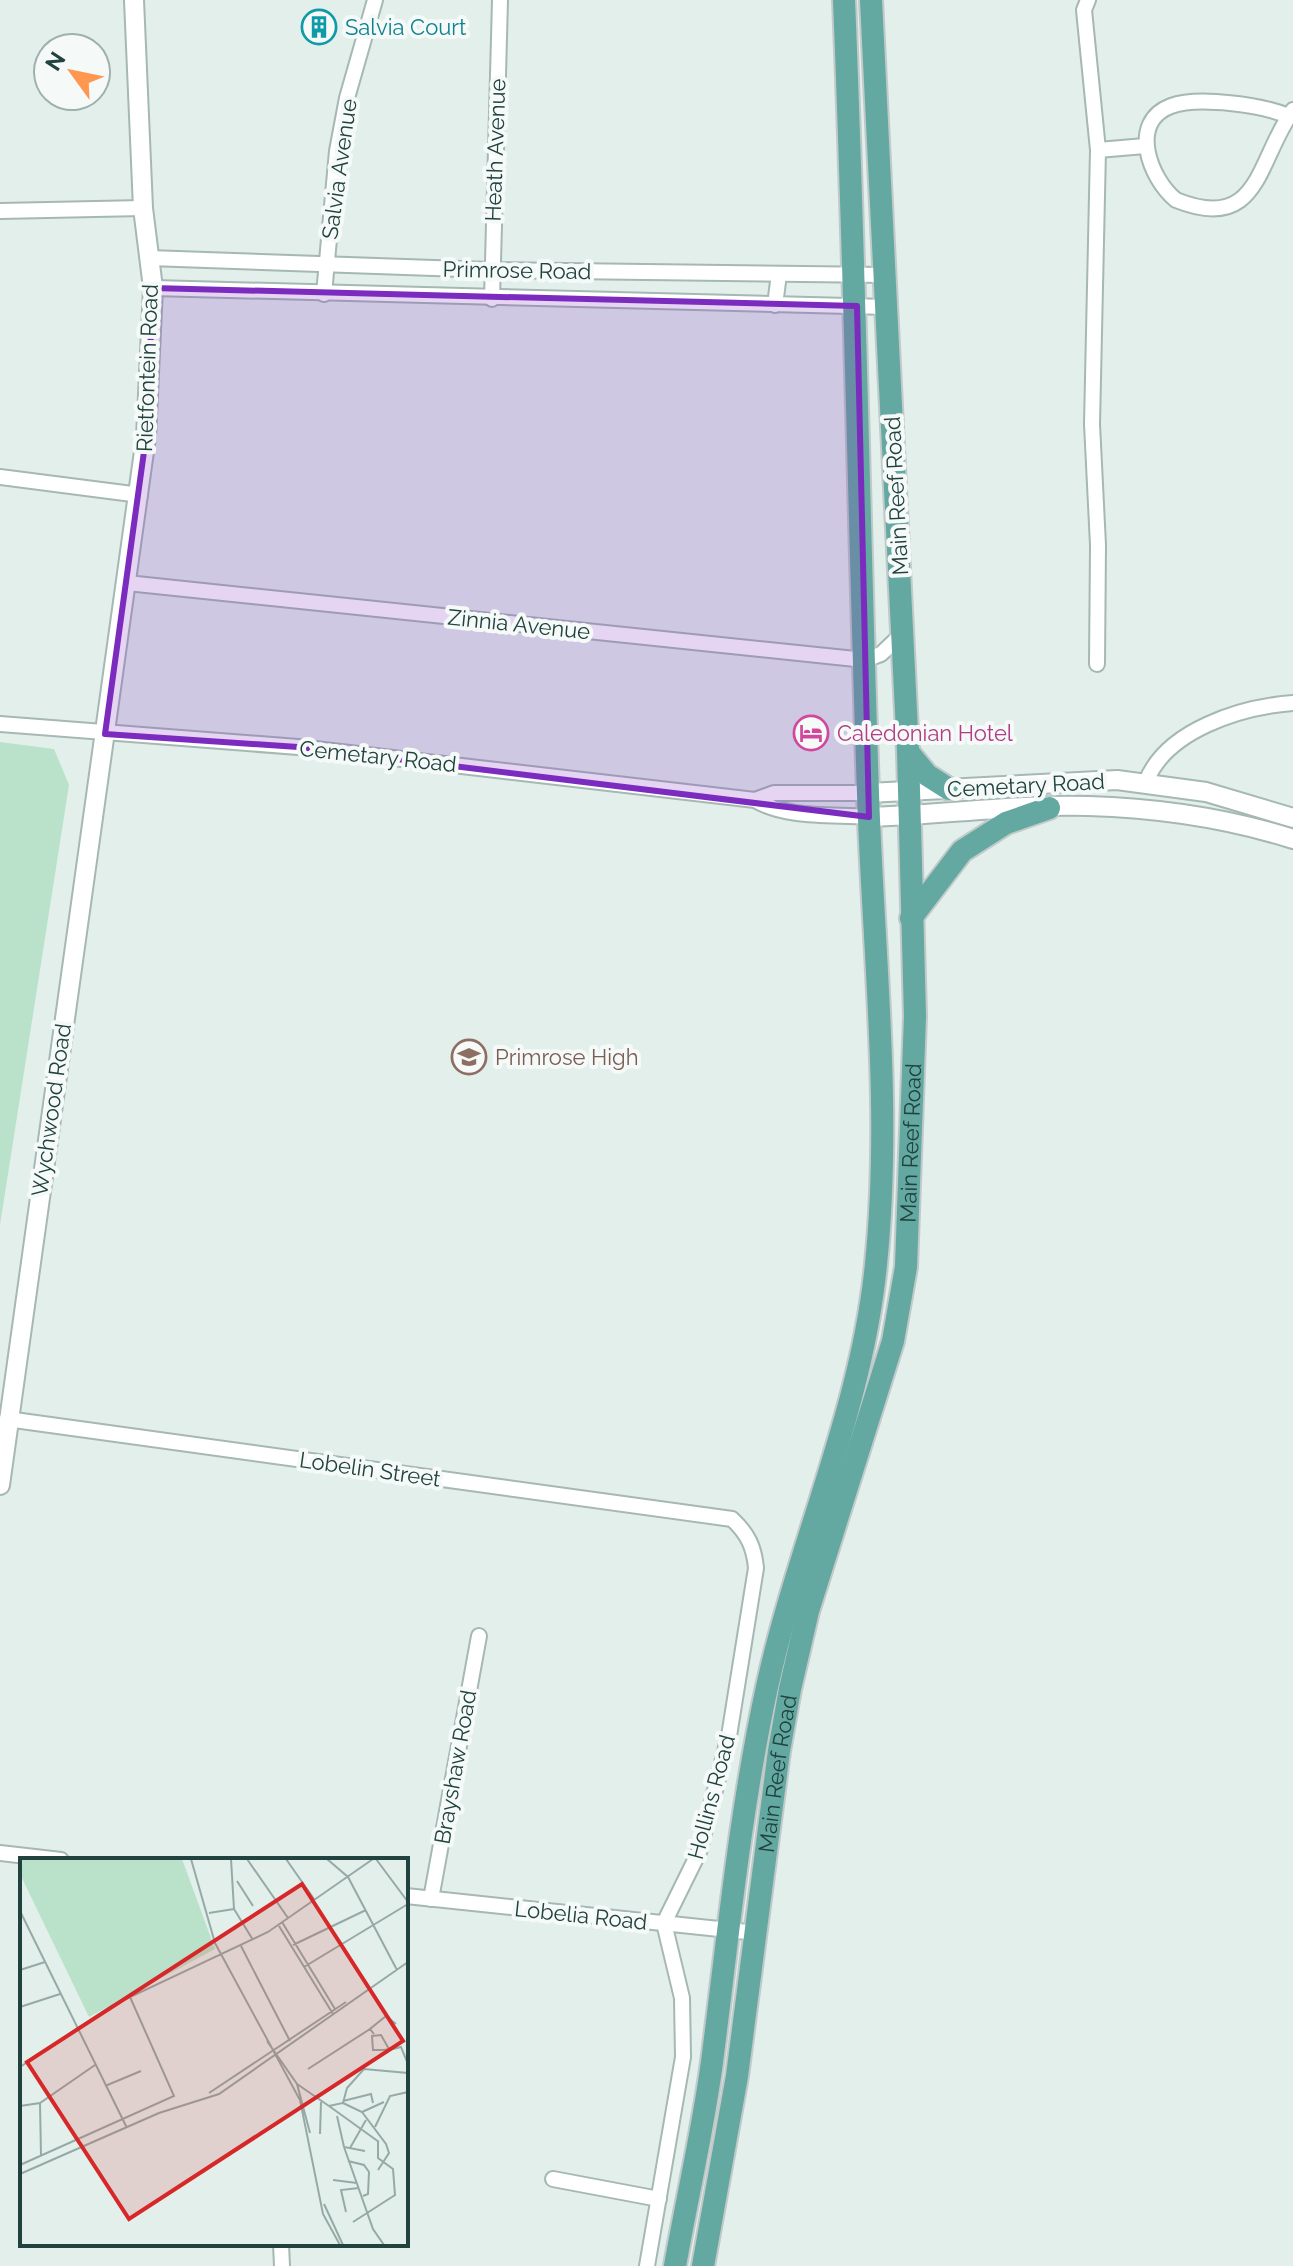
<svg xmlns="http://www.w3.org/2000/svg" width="1293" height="2266" font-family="Raleway,sans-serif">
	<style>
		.green { fill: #bae2cb }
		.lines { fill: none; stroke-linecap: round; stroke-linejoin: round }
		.minor-casing { stroke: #a5b8b4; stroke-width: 18 }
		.tertiary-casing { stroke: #a5b8b4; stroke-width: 22 }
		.primary-casing { stroke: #c1cac9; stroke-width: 26 }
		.minor { stroke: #fff; stroke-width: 14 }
		.tertiary { stroke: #fff; stroke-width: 18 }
		.primary { stroke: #63a8a1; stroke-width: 22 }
		.marked { fill: #7b2cbf; fill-opacity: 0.2; stroke: #7b2cbf; stroke-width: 6; stroke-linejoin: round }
		.labels { text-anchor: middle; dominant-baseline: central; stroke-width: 8; stroke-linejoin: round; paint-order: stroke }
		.culture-label { font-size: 22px; fill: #0d838f; stroke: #f5faf8; text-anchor: start }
		.street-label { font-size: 22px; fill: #21423e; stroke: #f5faf8 }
		.hotel-label { font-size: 22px; fill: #b23c85; stroke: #f5faf8; text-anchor: start }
		.education-label { font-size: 22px; fill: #785e54; stroke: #f5faf8; text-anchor: start }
		.inset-road { fill: none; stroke: #95aaa6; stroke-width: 2 }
		.view { fill: #d62828; fill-opacity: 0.15; stroke: #d62828; stroke-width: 4 }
		.inset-edge { fill: none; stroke: #21423e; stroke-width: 4 }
	</style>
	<rect width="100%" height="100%" fill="#e3efeb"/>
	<!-- green -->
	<path class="green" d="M0 742 54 749 69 785 0 1225Z"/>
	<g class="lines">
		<!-- minor casing -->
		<g class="minor-casing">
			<g id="minor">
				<path d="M1088 0 1084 10 1098 150 1145 146"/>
				<path d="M1288 116C1263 105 1198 96 1171 106 1128 122 1150 179 1176 200 1260 234 1257 160 1293 110"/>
				<path d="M0 211 143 208"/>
				<path d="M149 258 491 270 885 275"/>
				<path d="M153 288 887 307"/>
				<path d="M324 294 337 151 347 98 375 0"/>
				<path d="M492 299 500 0"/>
				<path d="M775 305 779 274"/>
				<path d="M0 477 140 495"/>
				<path d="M127 583 865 660 881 654 902 634"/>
				<path d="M1097 664 1098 545 1092 424 1098 150"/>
				<path d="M0 724 298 747 755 800C787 819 833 814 869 817"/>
				<path d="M1146 782C1166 730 1241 707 1293 703"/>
				<path d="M755 800 774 793H868"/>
				<path d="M7 1419 732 1519C748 1534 754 1547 756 1568L729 1736 699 1852 664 1923 682 1998 683 2057 647 2266"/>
				<path d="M0 1853 61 1860"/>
				<path d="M406 1896 757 1933"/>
				<path d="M431 1899 479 1636"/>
				<path d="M553 2179 659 2199"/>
				<path d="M281 2244 282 2266"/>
			</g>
		</g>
		<!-- tertiary casing -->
		<g class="tertiary-casing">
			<g id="tertiary">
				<path d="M868 793 1117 780 1206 792 1293 818"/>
				<path d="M869 817C942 815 1016 804 1088 806 1157 808 1227 818 1293 839"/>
				<path d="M0 1485 146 437 153 288 143 208 134 0"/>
			</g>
		</g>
		<!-- primary casing -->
		<g class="primary-casing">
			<g id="primary">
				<path d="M908 752 927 775 949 789"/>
				<path d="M911 918 962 851 1006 823 1049 808"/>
				<path d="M675 2266C687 2198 703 2130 712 2062 728 1937 740 1811 767 1687 798 1545 862 1410 876 1264 892 1108 873 950 868 793 859 529 855 264 844 0"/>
				<path id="s1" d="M703 2266 737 2076 779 1751 790 1689 808 1611 893 1341 906 1267 915 1016 908 752 871 0"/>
			</g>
		</g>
		<!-- minor -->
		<use href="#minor" class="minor"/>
		<!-- tertiary -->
		<use href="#tertiary" class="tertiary"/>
		<!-- primary -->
		<use href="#primary" class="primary"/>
	</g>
	<!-- marked area -->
	<path class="marked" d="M153 288 857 306 869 817 298 747 105 734 146 437Z"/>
	<!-- icons -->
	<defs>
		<g id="building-ring" transform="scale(1.8)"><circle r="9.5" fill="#f5faf8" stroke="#0f9aa8" stroke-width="1.5"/><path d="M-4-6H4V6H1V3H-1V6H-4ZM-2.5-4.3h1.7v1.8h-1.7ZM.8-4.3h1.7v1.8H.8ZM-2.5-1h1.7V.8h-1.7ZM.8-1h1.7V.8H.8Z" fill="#0f9aa8"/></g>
		<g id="hotel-ring" transform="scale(1.8)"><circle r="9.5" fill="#f5faf8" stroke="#d1479c" stroke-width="1.5"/><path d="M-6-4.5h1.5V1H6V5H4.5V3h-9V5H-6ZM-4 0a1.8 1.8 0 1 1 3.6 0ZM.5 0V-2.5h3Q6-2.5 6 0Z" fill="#d1479c"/></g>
		<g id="school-ring" transform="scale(1.8)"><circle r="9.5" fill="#f5faf8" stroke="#8d6e63" stroke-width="1.5"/><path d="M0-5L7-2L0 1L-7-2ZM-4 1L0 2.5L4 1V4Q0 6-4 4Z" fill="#8d6e63"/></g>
	</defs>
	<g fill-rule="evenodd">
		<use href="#building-ring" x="319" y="27"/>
		<use href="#hotel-ring" x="811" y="733"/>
		<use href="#school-ring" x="469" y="1057"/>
	</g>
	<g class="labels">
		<!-- culture labels -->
		<g class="culture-label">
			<text x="345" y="27">Salvia Court</text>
		</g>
		<!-- street labels -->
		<g class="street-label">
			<text transform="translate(495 150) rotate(-88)">Heath Avenue</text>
			<text transform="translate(339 169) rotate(-82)">Salvia Avenue</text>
			<text transform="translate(517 270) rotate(1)">Primrose Road</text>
			<text transform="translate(147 368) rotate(-88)">Rietfontein Road</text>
			<text transform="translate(896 496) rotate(-93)">Main Reef Road</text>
			<text transform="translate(519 624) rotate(6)">Zinnia Avenue</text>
			<text transform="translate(378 756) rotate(6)">Cemetary Road</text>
			<text transform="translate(1026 785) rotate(-3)">Cemetary Road</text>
			<text transform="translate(51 1110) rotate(-82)">Wychwood Road</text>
			<text stroke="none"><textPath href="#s1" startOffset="1146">Main Reef Road</textPath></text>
			<text transform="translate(370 1469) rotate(8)">Lobelin Street</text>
			<text transform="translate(455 1767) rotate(-80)">Brayshaw Road</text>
			<text stroke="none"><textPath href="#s1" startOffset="498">Main Reef Road</textPath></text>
			<text transform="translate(711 1797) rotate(-75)">Hollins Road</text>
			<text transform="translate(581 1915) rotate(6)">Lobelia Road</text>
		</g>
		<!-- hotel labels -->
		<g class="hotel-label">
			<text x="837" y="733">Caledonian Hotel</text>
		</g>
		<!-- education labels -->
		<g class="education-label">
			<text x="495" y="1057">Primrose High</text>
		</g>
	</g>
	<!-- overview -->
	<g transform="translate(20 1858)">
		<rect width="388" height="388" fill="#e3efeb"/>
		<path d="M0 1H162L195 91 69 159 0 16Z" fill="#bae2cb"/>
		<path class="inset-road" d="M171 1 195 85 280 242 303 356 320 387M211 1 214 51M227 1 268 60M266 1 294 41M307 1 328 19 377 112M356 1 388 44M217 23 233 48M214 51 233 82M0 53 107 270M189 55 214 51M262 64 315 151M259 68 313 156M273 87 346 52M221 88 270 183M284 109 388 46M0 112 25 104M0 149 40 136M354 176 350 171 366 158 376 166M247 183 277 226 290 275M369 191 361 177 352 178 353 192H362L373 191 381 189 388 206M0 209 91 148 248 74 353 1M288 211 350 171M277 226 309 248 323 245 327 230 344 211 388 215M85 228 121 213M189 235 326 144M323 243 351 236 353 245M20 245 21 298M323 245 342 254 366 286 369 295 358 312M0 248 20 245 75 207M309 248 359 284M342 254 364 244M317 258 324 289 345 293M355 269 370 238 388 234M300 276 301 244M324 289 353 371 364 387M330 290 346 262M328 303 344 307 349 314 348 336 343 338M0 307 154 238 110 139M0 316 139 255 199 236 388 104M313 322 337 325M304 346 323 387M326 354 321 332 339 330M333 364 375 337 373 311 358 300V283"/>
		<path class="view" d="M282 26 383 183 109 361 7 204Z"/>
		<rect width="388" height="388" class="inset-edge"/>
	</g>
	<!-- north arrow -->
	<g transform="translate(72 72) rotate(303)"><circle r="38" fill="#f5faf8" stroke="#a0b0ae" stroke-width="2"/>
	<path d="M0-6L14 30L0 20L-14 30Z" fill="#ff9751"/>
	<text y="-12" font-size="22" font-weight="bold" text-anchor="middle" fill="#21423e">N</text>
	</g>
</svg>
